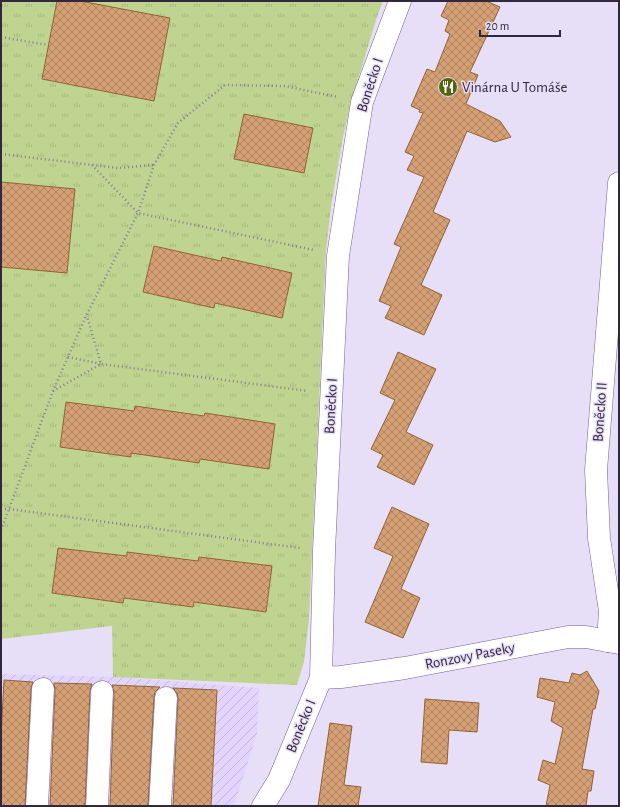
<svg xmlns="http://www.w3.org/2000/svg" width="620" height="807" font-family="'Alegreya Sans',sans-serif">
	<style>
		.industrial { fill: url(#industrial-furrows) }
		.grass { fill: url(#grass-tufts) }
		.building { fill: url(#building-cross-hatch); stroke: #926235 }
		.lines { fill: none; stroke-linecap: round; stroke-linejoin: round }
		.minor-casing { stroke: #766096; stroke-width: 23 }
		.path { stroke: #867d95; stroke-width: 2.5; stroke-dasharray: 1 3; stroke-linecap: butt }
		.minor { stroke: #fff; stroke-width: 22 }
		.labels { text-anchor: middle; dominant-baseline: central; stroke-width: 3; stroke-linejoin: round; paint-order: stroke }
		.street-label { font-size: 15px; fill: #31273f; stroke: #e7dff7 }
		.poi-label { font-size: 15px; fill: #31273f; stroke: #e7dff7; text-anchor: start }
	</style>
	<defs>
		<pattern id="industrial-furrows" width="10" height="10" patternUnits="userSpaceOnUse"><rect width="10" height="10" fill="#e3d4fd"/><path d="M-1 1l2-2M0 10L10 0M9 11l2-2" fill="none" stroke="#c3b6da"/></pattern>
		<pattern id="grass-tufts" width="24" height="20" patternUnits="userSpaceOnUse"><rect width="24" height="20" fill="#c0d492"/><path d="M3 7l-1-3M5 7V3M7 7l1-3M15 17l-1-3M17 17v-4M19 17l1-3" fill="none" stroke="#a5b67f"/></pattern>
		<pattern id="building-cross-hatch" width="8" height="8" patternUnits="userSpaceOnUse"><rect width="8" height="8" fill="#d5a174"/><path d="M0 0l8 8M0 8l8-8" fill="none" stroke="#ad8361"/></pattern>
	</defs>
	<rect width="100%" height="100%" fill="#e7dff7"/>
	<!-- industrial -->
	<path class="industrial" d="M1 674 117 677 259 688 257 734 234 806H1Z"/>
	<!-- grass -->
	<path class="grass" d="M1 1H383L377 17 351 102 343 137 331 207 326 251 309 619 304 662 297 685 113 677 112 626 1 639Z"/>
	<!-- building -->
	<g class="building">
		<path d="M57 1H80L170 18 154 101 42 79Z"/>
		<path d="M448 1H486L500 7 470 72 478 75 466 104 500 121 511 137 495 142 467 131 433 212 450 220 421 285 442 295 424 335 385 318 391 306 379 301 401 247 394 244 424 177 407 170 414 156 405 152 423 113 419 112 420 110 411 106 427 69 435 72 450 34 445 31 449 20 441 16Z"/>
		<path d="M244 114 313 128 304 173 234 159Z"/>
		<path d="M1 182 75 189 67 273 1 267Z"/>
		<path d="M154 246 221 261 222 257 292 273 282 318 215 303 214 308 143 292Z"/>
		<path d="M398 352 436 369 406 432 433 445 414 485 377 467 383 455 371 449 395 400 380 393Z"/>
		<path d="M66 402 134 411 135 406 204 416 205 413 275 424 269 469 200 459 199 463 131 453V457L60 447Z"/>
		<path d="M392 507 429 524 401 589 420 598 403 638 365 622 393 556 374 548Z"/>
		<path d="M58 548 127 556V552L198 561 199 557 272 566 266 612 194 602 193 607 124 598 123 603 52 593Z"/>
		<path d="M587 671 599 691 595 709H593L582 769 594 771 591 791H588L586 806H546L550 785 538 780 543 760 555 764 563 728 551 721 555 702 537 697 540 678 569 683 572 673 580 675Z"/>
		<path d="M4 680 33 682 31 688 25 806H1V737Z"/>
		<path d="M54 683 92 684 90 691 85 806H50L55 690Z"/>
		<path d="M112 685 160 687 155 692 154 697 148 806H110L114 693Z"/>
		<path d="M173 688 217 690 211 806H173L178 699 177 693Z"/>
		<path d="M425 699 479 703 477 732 449 730 447 764 421 762Z"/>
		<path d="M330 723 352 726 344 785 361 787 358 806H318Z"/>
	</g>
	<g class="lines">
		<!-- minor casing -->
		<g class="minor-casing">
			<g id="minor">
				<path d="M608 641 610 611 599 538 596 470 619 183"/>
				<path d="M321 678 341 677 405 668 568 637H586L619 643"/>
				<path d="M37 806 43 689"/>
				<path d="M97 806 102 692"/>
				<path d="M160 806 166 698"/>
				<path d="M263 806 279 780 321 678 324 551 338 256 362 102 400 1"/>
			</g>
		</g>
		<!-- path -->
		<g class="path">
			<path d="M1 37 48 45"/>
			<path d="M1 154 118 168 154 165"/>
			<path d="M92 165 138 213 314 250"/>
			<path d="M68 357 101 364 87 316"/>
			<path d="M53 391 101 364 308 391"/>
			<path d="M1 509H9L300 548"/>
			<path d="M1 530 53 391 86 316 138 213 154 165 178 123 225 85 284 86 338 97"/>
		</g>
		<!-- minor -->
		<use href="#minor" class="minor"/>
	</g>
	<!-- icons -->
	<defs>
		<g id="restaurant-disc" transform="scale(1)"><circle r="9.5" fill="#51640e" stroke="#e7dff7"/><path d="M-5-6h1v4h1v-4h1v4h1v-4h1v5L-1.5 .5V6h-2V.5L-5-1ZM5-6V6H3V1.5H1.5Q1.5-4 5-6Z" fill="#fff"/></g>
	</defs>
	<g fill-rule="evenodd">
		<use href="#restaurant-disc" x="448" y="87"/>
	</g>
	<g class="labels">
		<!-- street labels -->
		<g class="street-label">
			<text transform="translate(370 85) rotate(-72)">Boněcko I</text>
			<text transform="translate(331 406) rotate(-87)">Boněcko I</text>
			<text transform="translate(600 412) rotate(-86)">Boněcko II</text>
			<text transform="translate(470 656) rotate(-11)">Ronzovy Paseky</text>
			<text transform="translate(301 726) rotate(-68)">Boněcko I</text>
		</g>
		<!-- poi labels -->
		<g class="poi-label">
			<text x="462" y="87">Vinárna U Tomáše</text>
		</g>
	</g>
	<!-- border -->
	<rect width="620" height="807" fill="none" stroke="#31273f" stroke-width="4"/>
	<!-- scale -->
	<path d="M480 30v6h80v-6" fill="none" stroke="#31273f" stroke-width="2"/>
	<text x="486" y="30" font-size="12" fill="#31273f" stroke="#e7dff7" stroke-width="3" paint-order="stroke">20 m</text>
</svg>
